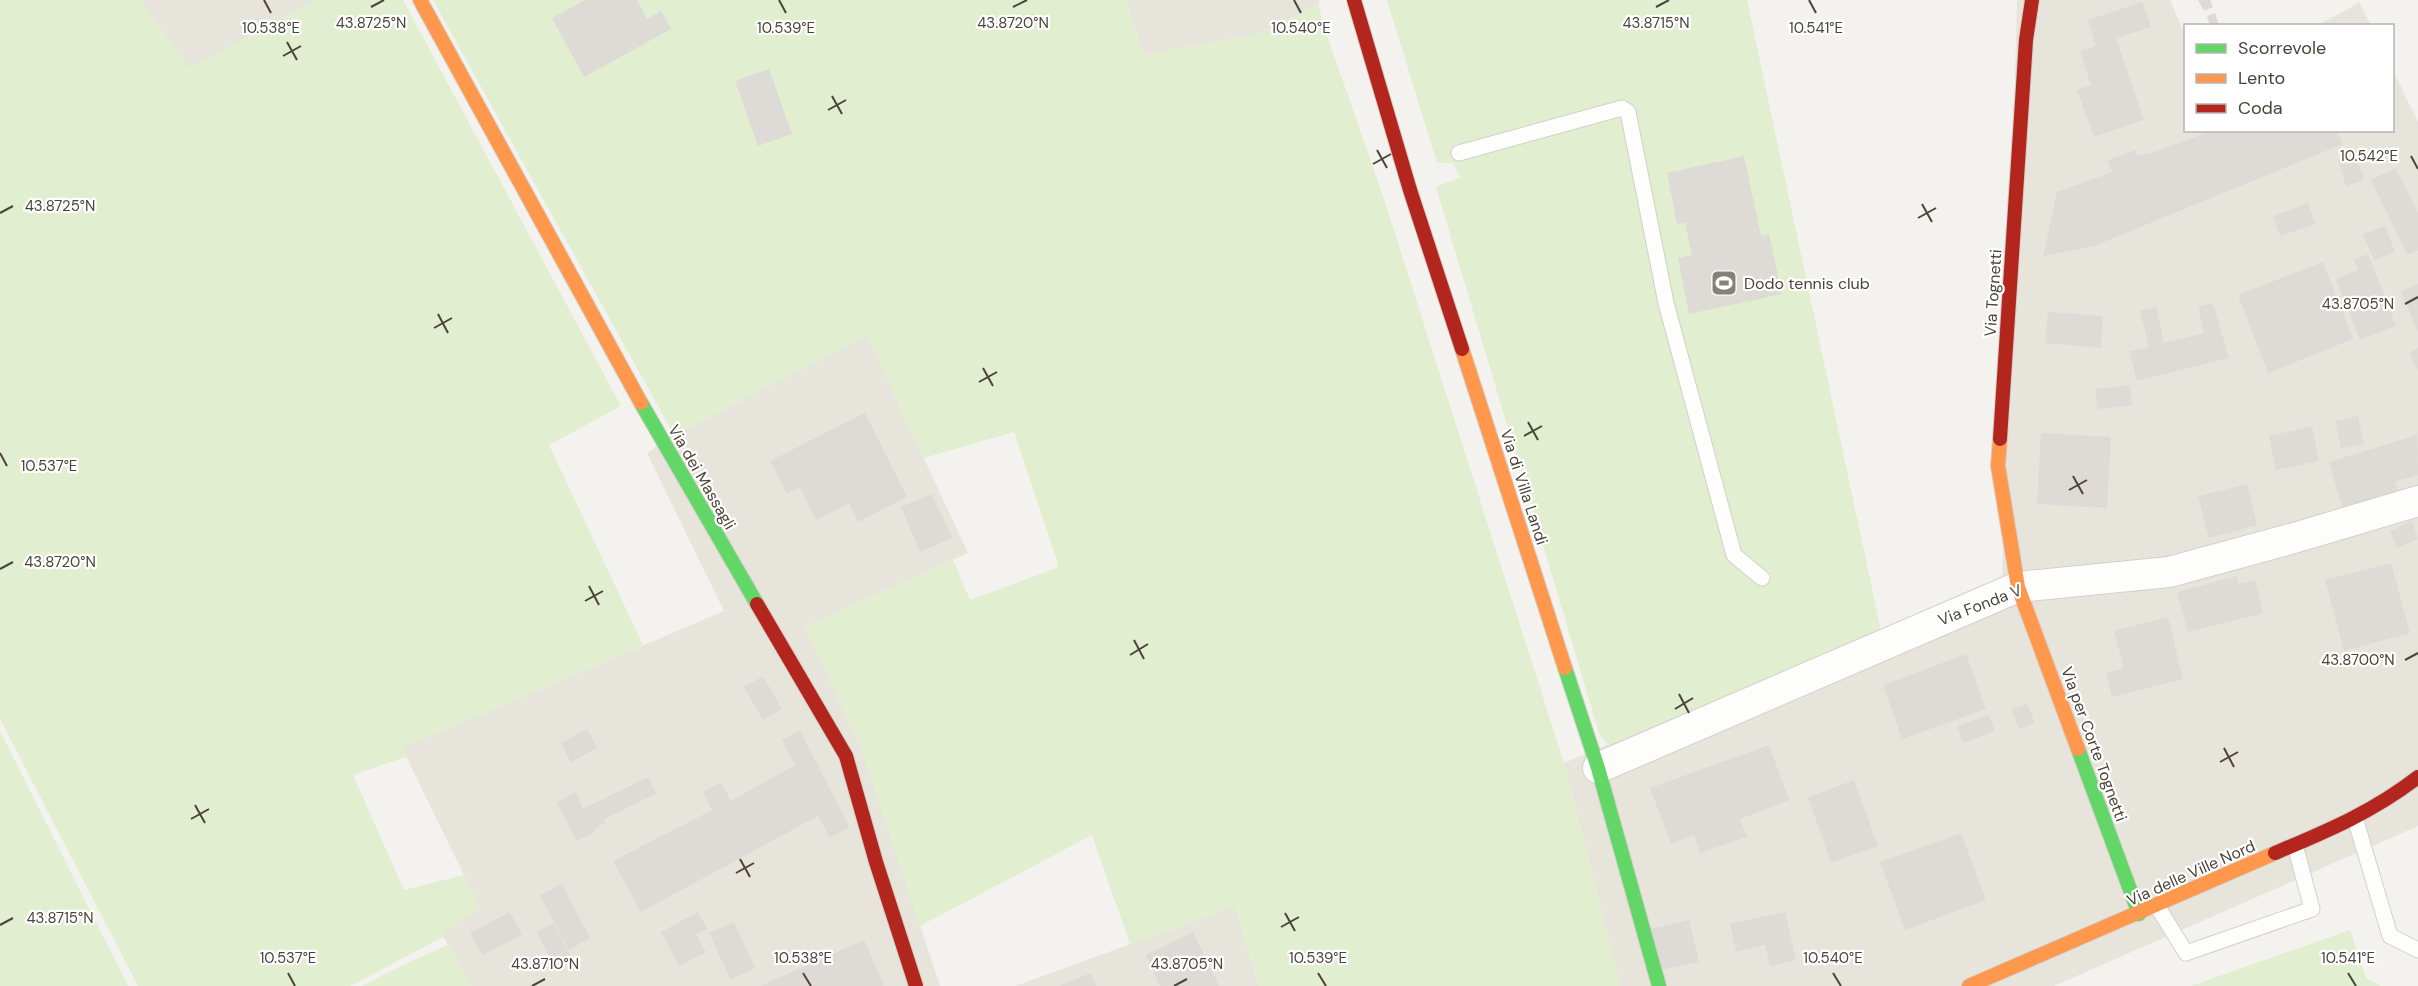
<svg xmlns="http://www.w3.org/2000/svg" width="2418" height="986" font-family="'DM Sans',sans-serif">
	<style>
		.residential { fill: #e7e4dc }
		.green { fill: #e1eecf }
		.building { fill: #dedbd6 }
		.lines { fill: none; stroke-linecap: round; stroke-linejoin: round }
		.lane-casing { stroke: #d2d0cb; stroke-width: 17 }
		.street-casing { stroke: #d2d0cb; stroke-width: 32 }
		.fast-casing { stroke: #d3cfc5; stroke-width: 16 }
		.slow-casing { stroke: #d3cfc5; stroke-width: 16 }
		.jam-casing { stroke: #d3cfc5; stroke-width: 16 }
		.lane { stroke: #fdfdfc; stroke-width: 15 }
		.street { stroke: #fdfdfc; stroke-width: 30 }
		.fast { stroke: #63d668; stroke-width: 14 }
		.slow { stroke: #ff974d; stroke-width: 14 }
		.jam { stroke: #b3261e; stroke-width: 14 }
		.ticks { fill: none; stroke: #4b4439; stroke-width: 2 }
		.labels { text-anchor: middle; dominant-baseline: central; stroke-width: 4.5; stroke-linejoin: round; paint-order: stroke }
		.poi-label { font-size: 16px; fill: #4b4439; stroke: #fff; text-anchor: start }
		.street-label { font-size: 16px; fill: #4b4439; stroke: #fff }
		.ticks-label { font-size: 15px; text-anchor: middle; fill: #4b4439; stroke: #fff; stroke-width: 4.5; stroke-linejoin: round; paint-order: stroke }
	</style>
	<rect width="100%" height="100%" fill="#f4f2ee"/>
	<!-- residential -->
	<g class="residential">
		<path d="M140 0H315L189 69Z"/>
		<path d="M1126 0H1319V4L1258 34 1144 55Z"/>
		<path d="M2017 0H2170L2185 35 2186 130H2392L2393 70 2418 122V826L2054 986H1620L1564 763 2002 580Z"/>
		<path d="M2359 2 2371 25H2318L2348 9Z"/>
		<path d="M867 336 968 553 805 627 860 745 940 986H471L441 933 480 908 402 748 724 611 647 453 674 435Z"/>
		<path d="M1235 906 1259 986H1015Z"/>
	</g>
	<!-- green -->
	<g class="green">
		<path d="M0 0H140L189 68 315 0H403L621 406 549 445 643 645 403 748 406 757 353 775 404 890 464 875 480 909 442 933 443 937 350 986H138L0 719Z"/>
		<path d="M433 0H1126L1144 55 1258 34 1319 4 1322 21 1383 196 1564 763 1620 986H1259L1235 906 1130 944 1092 835 920 926 860 745 805 627 953 560 970 600 1059 567 1014 432 924 458 867 336 674 435Z"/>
		<path d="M1387 0H1747L1881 631 1608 745 1599 733 1436 187 1461 177 1453 163H1437Z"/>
		<path d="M0 732 2 735 128 986H0Z"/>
		<path d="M2350 930 2366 978 2381 986H2191Z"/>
		<path d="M448 945 471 986H362L401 966Z"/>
	</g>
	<!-- building -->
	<g class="building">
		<path d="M585 0H637L647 19 661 11 671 29 584 77 552 18Z"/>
		<path d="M2198 0H2210L2213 7 2204 11Z"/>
		<path d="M2142 2 2151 27 2116 38 2144 120 2094 137 2077 90 2091 85 2080 51 2096 46 2088 20Z"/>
		<path d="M2215 13 2219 26H2210L2207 16Z"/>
		<path d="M769 69 792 134 758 146 735 81Z"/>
		<path d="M2204 130H2337L2343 144 2094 246 2043 256 2057 192 2112 172 2108 160 2136 150 2137 156 2155 152 2205 133Z"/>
		<path d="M2356 155 2364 180 2346 186 2338 160Z"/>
		<path d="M1744 156 1761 236 1769 234 1782 294 1689 314 1678 258 1692 255 1685 223 1677 224 1667 173Z"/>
		<path d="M2396 168 2418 213V250L2408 255 2371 180Z"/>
		<path d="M2308 203 2316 224 2280 236 2273 216Z"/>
		<path d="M2385 226 2395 252 2374 260 2363 234Z"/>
		<path d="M2368 254 2396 326 2360 340 2336 279 2358 270 2354 260Z"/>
		<path d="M2323 262 2353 339 2268 373 2238 295Z"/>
		<path d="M2418 284V332L2401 291Z"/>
		<path d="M2213 303 2229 358 2137 381 2129 351 2149 347 2140 311 2156 307 2164 343 2204 333 2198 307Z"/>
		<path d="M2048 312 2103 316 2101 348 2045 343Z"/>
		<path d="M2418 348V371L2409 353Z"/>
		<path d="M2130 385 2132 405 2097 409 2095 389Z"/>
		<path d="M865 413 907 497 858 522 849 504 816 520 800 487 787 494 770 461Z"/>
		<path d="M2358 416 2364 444 2341 449 2335 421Z"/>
		<path d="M2312 426 2319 461 2276 470 2269 436Z"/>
		<path d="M2041 433 2111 437 2107 508 2037 504Z"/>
		<path d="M2417 435 2418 475 2395 482 2398 494 2343 510 2329 462Z"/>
		<path d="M2247 484 2257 525 2209 538 2198 496Z"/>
		<path d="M932 494 952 538 920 552 901 507Z"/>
		<path d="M2412 521 2418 539 2397 548 2390 531Z"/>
		<path d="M2391 563 2410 633 2344 651 2325 580Z"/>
		<path d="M2237 576 2238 584 2255 580 2263 613 2188 632 2177 592Z"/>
		<path d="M2168 617 2183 679 2112 697 2106 673 2124 668 2114 631Z"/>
		<path d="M1966 654 1986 709 1902 739 1883 685Z"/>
		<path d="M763 676 782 709 763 720 744 687Z"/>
		<path d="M2027 704 2035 723 2019 729 2012 709Z"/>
		<path d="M1989 715 1995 731 1963 743 1957 726Z"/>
		<path d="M587 729 597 748 571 762 561 743Z"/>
		<path d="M800 730 849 827 830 838 818 816 641 912 613 861 712 810 703 792 721 782 731 801 795 765 782 740Z"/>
		<path d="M1769 745 1789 800 1740 819 1747 837 1700 853 1694 835 1671 844 1650 788Z"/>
		<path d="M648 777 656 794 604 819 605 823 594 829 595 832 576 841 557 802 576 792 583 809Z"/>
		<path d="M1854 780 1878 846 1831 863 1808 797Z"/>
		<path d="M1961 833 1986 900 1905 930 1880 862Z"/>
		<path d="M562 884 590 938 569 950 540 895Z"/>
		<path d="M510 912 522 935 482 955 470 933Z"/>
		<path d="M698 912 707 929 696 934 706 952 679 966 661 932Z"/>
		<path d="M1785 912 1796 960 1770 966 1765 945 1736 952 1730 924Z"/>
		<path d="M1689 920 1699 962 1656 971 1646 930Z"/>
		<path d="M734 922 755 968 731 980 709 933Z"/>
		<path d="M554 923 570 955 553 964 537 932Z"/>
		<path d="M1193 932 1219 986H1160L1146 955Z"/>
		<path d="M864 940 884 985 882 986H760Z"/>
		<path d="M1091 973 1096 986H1058Z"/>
	</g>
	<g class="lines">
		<!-- lane casing -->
		<g class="lane-casing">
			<g id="lane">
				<path d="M1459 153 1622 108 1628 112 1666 303 1734 555 1762 578"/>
				<path d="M2355 818 2390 936 2418 950"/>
				<path d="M2157 906 2186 953 2312 909 2295 845"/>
			</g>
		</g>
		<!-- street casing -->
		<g class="street-casing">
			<path id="street" d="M1598 768 2018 587 2169 572 2294 538 2418 501"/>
		</g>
		<!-- fast casing -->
		<g class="fast-casing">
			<g id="fast">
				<path d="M641 403 757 604"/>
				<path d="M1565 668 1598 768 1659 986"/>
				<path d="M2078 749 2139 914"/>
			</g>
		</g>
		<!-- slow casing -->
		<g class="slow-casing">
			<g id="slow">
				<path d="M420 0 641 403"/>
				<path d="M1462 349 1565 668"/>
				<path d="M2000 439 1998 466 2018 587 2078 749"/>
				<path d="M1969 986 2275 853"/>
			</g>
		</g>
		<!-- jam casing -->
		<g class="jam-casing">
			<g id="jam">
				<path d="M1354 0 1410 190 1462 349"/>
				<path d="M2000 439 2026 40 2032 0"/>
				<path d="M757 604 846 756 876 862 916 986"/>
				<path d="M2275 853C2327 831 2373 812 2418 777"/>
			</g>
		</g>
		<!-- lane -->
		<use href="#lane" class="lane"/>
		<!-- street -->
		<use href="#street" class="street"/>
		<!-- fast -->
		<use href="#fast" class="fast"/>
		<!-- slow -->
		<use href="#slow" class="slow"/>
		<!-- jam -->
		<use href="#jam" class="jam"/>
	</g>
	<!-- ticks -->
	<path class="ticks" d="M264 0 271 13M779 0 786 13M1294 0 1301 13M1809 0 1816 13M371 7 384 0M1013 7 1027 0M1656 7 1669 0M287 42 297 60M283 56 301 46M832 96 842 114M828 110 846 100M1377 150 1387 168M2411 156 2418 169M1373 164 1391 154M1922 204 1932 222M0 213 13 206M1918 218 1936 208M2405 304 2418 297M438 314 448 333M434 328 452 318M983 368 993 386M979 382 997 372M1528 422 1538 440M1524 436 1542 426M0 453 7 466M2073 476 2083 494M2069 490 2087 480M0 569 13 562M589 586 599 605M585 601 603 591M1134 640 1144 659M1130 655 1148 644M2405 660 2418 653M1679 694 1689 713M1675 709 1693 698M2224 748 2234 767M2220 762 2238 752M195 805 205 823M191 819 209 809M740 859 750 877M736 873 754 863M1285 913 1295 931M0 925 13 918M1281 927 1299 917M288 973 295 986M803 973 811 986M1318 973 1326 986M1833 973 1841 986M2348 973 2356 986M532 986 545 979M1174 986 1187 979"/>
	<!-- icons -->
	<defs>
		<g id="stadium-square" transform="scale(1.35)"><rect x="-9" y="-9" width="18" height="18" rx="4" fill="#868178" stroke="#fff"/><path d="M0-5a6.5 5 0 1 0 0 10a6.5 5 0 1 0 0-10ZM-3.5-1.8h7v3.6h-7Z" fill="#fff"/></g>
	</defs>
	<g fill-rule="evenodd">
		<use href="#stadium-square" x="1724" y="283"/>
	</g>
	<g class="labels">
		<!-- poi labels -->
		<g class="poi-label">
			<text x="1744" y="283">Dodo tennis club</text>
		</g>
		<!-- street labels -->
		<g class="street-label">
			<text transform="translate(1993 293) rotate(-86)">Via Tognetti</text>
			<text transform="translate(702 477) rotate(60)">Via dei Massagli</text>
			<text transform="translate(1524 487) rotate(72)">Via di Villa Landi</text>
			<text transform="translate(1980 605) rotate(-21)">Via Fonda V</text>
			<text transform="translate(2094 744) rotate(70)">Via per Corte Tognetti</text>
			<text transform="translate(2191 873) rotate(-24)">Via delle Ville Nord</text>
		</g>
	</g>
	<g class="ticks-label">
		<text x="371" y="28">43.8725°N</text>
		<text x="1656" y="28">43.8715°N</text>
		<text x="1013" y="28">43.8720°N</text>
		<text x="271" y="33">10.538°E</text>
		<text x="786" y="33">10.539°E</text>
		<text x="1301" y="33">10.540°E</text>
		<text x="1816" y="33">10.541°E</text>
		<text x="2369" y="161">10.542°E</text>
		<text x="60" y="211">43.8725°N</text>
		<text x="2358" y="309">43.8705°N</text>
		<text x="49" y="471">10.537°E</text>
		<text x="60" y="567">43.8720°N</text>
		<text x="2358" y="665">43.8700°N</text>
		<text x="60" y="923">43.8715°N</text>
		<text x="288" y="963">10.537°E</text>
		<text x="803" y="963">10.538°E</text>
		<text x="1318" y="963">10.539°E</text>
		<text x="1833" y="963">10.540°E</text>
		<text x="2348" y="963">10.541°E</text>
		<text x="545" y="969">43.8710°N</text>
		<text x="1187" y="969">43.8705°N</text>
	</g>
	<!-- legend -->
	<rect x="2184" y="24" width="210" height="108" fill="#ffffff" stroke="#b7b4b0" stroke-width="1.5"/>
	<rect x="2196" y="44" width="30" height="9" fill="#63d668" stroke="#b7b4b0" stroke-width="1.5"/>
	<text x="2238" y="54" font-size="18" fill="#4b4439">Scorrevole</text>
	<rect x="2196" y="74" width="30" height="9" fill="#ff974d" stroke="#b7b4b0" stroke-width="1.5"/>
	<text x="2238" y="84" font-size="18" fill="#4b4439">Lento</text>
	<rect x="2196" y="104" width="30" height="9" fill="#b3261e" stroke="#b7b4b0" stroke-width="1.5"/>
	<text x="2238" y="114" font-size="18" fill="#4b4439">Coda</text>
</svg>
